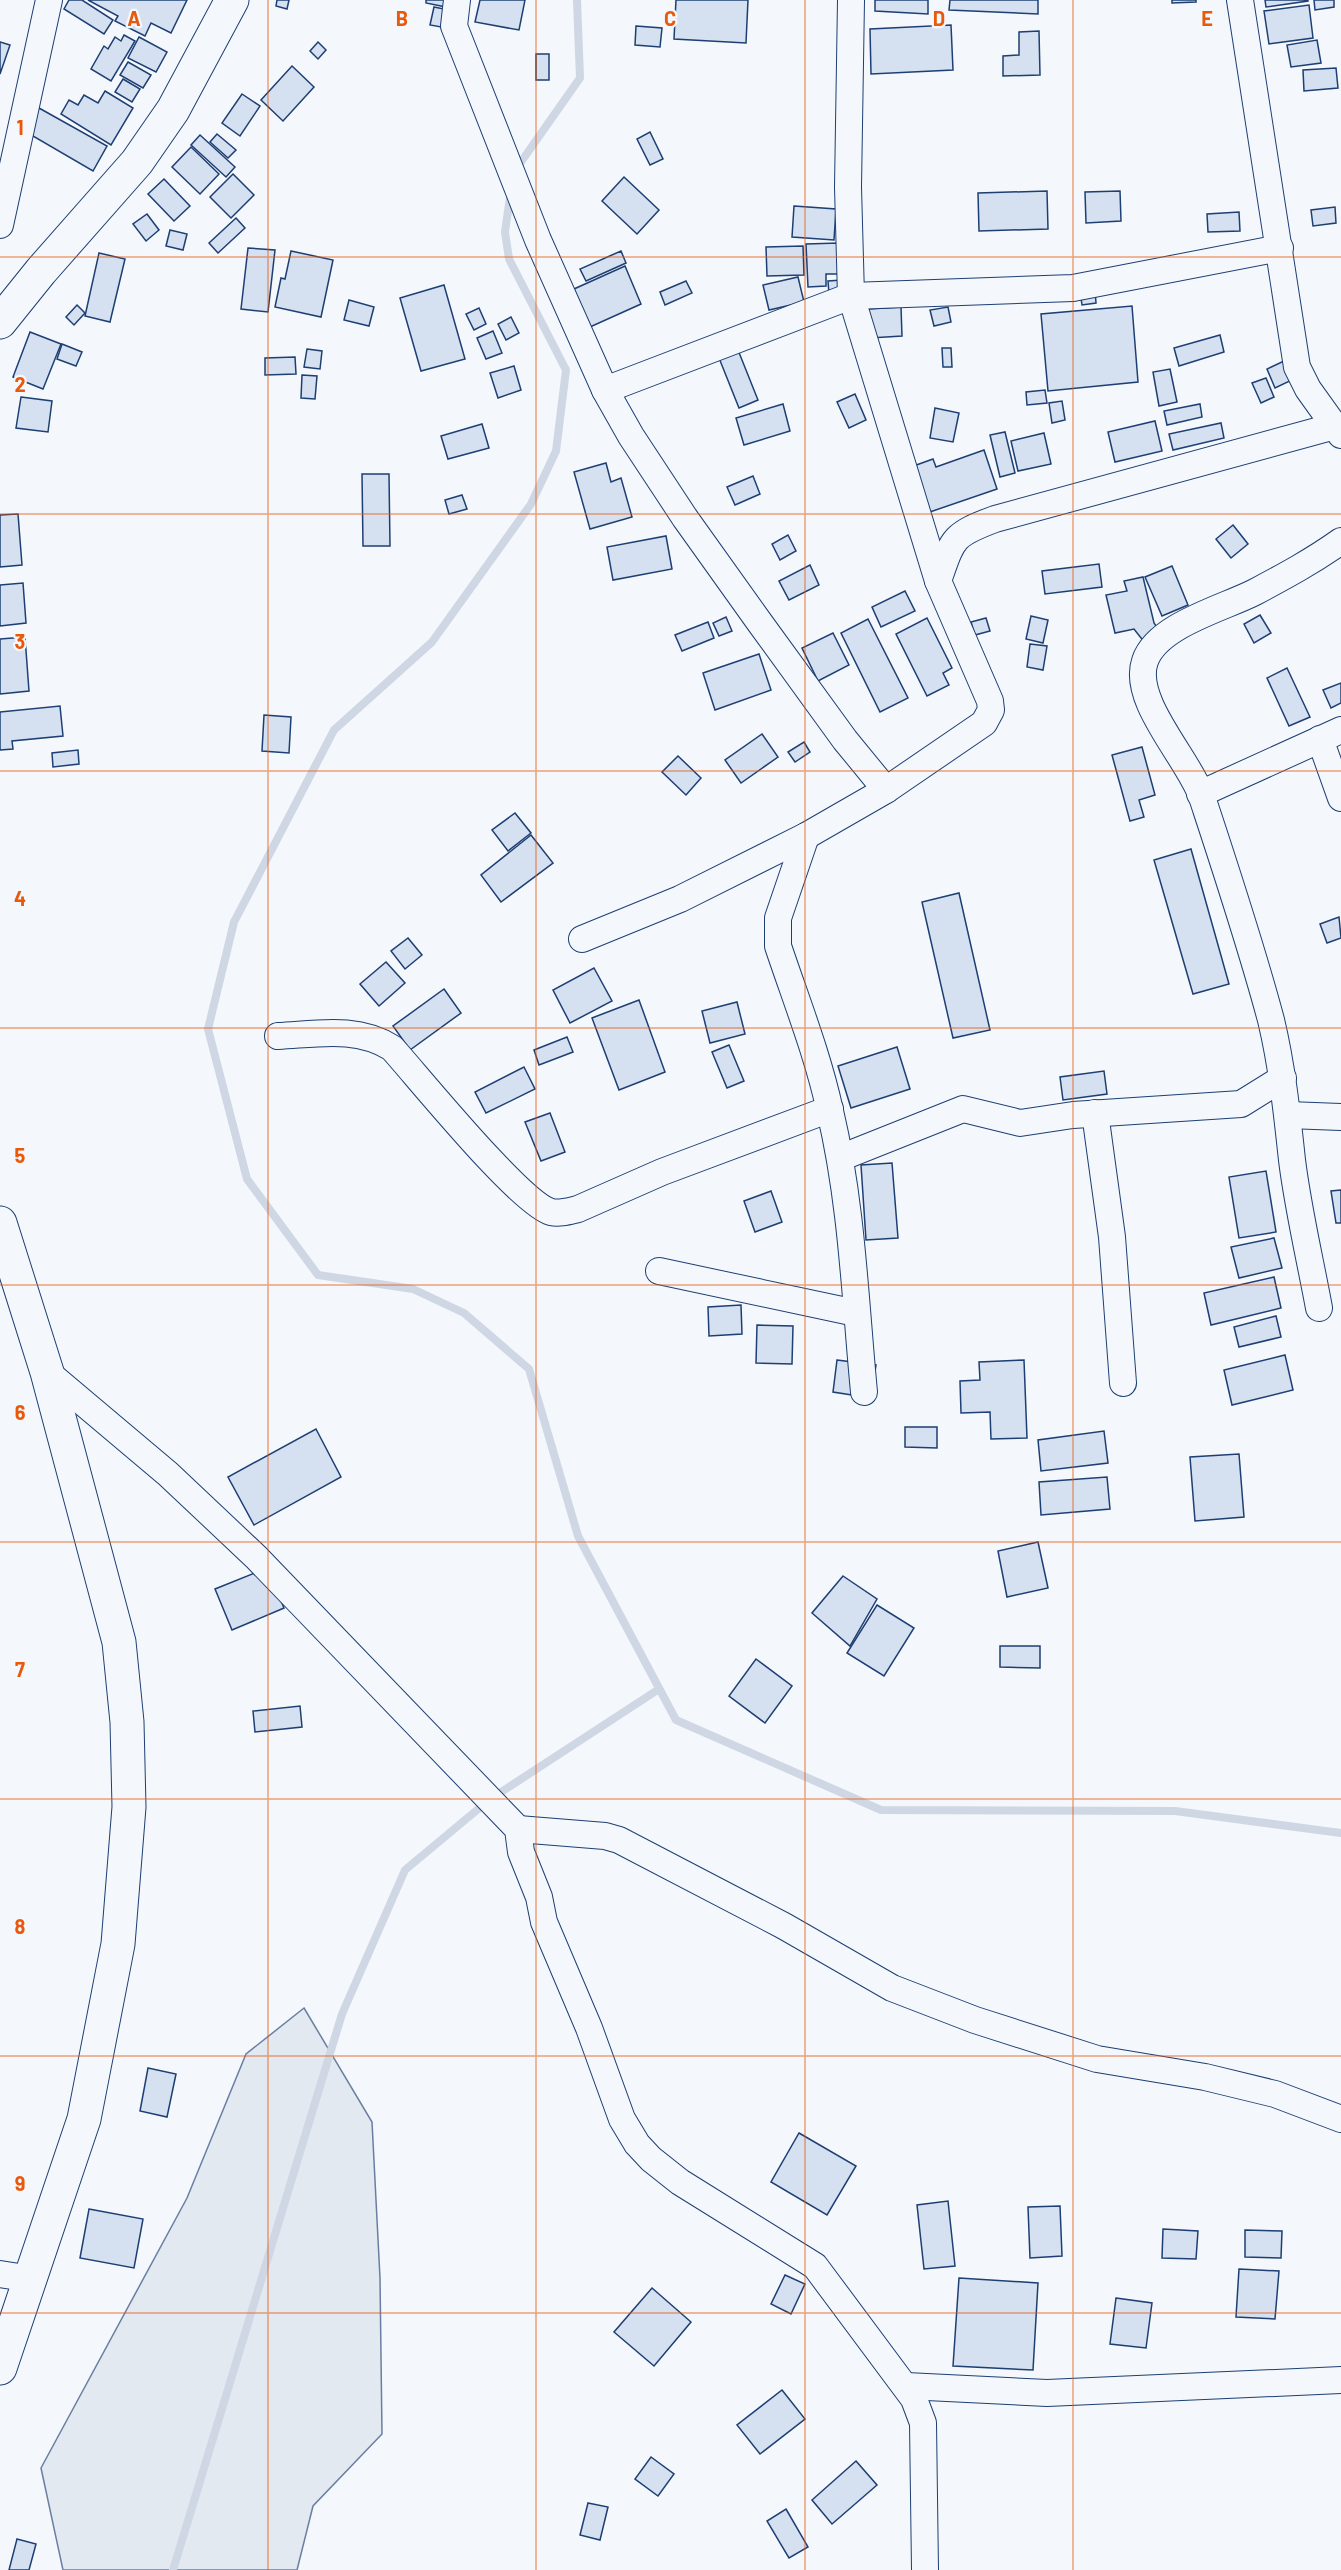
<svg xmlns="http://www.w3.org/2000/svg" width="1341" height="2570" font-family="Barlow,sans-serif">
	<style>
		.green { fill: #e3e9f0; stroke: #687fa3; stroke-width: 1.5 }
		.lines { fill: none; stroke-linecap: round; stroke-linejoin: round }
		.stream { stroke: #cfd7e4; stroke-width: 8 }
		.building { fill: #d5e0f0; stroke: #1d3f73; stroke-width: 1.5 }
		.minor-casing { stroke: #1d3f73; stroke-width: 28 }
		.trunk-casing { stroke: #1d3f73; stroke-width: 35 }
		.minor { stroke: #f4f7fb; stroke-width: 26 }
		.trunk { stroke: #f4f7fb; stroke-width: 33 }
		.grid { fill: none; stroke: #e8590c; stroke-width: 1.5; stroke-opacity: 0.55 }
		.grid-label { font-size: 20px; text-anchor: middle; font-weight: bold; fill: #e8590c; stroke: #f4f7fb; stroke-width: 4.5; stroke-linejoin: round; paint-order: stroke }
	</style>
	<rect width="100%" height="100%" fill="#f4f7fb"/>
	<!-- green -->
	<path class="green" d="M304 2008 372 2122 380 2278 382 2434 313 2506 297 2570H63L41 2468 187 2198 246 2054Z"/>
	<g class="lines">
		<!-- stream -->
		<g class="stream">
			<path d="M516 169 580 78 577 0"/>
			<path d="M511 190 505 232 509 259 566 370 556 451 531 504 432 642 334 730 234 922 208 1029 247 1179 318 1275 413 1289 464 1313 529 1369 578 1536 676 1720 881 1810 1175 1811 1341 1833"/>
			<path d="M173 2570 342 2014 405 1870 489 1800 659 1689"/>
		</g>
	</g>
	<!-- building -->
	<g class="building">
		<path d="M69 0H82L113 20 104 34 64 9Z"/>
		<path d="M88 0H187L171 33 151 23 145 36 115 21 118 16Z"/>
		<path d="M277 0H289L287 9 276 6Z"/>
		<path d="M426 0H447L446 7 426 3Z"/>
		<path d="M480 0H525L519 30 475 22Z"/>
		<path d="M676 0H748L746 43 674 39Z"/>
		<path d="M875 0H928V14L875 11Z"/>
		<path d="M950 0H1038V14L949 10Z"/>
		<path d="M1172 0H1196V2L1172 3Z"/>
		<path d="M1265 0H1308V1L1266 7Z"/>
		<path d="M1314 0H1334V7L1315 10Z"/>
		<path d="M1309 5 1313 38 1269 44 1264 11Z"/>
		<path d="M434 7 444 9 441 27 430 25Z"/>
		<path d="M951 25 953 70 871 74 870 29Z"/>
		<path d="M636 26 662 28 660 47 635 45Z"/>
		<path d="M1039 31 1040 75 1003 76V56L1019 55V32Z"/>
		<path d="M124 35 135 41 111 81 91 69 104 46 108 49 115 37 121 41Z"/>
		<path d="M139 37 167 52 156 72 128 58Z"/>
		<path d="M1317 40 1321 63 1291 67 1287 45Z"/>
		<path d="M0 42 10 45 0 74Z"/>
		<path d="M318 42 326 50 318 59 310 51Z"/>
		<rect x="536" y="54" width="13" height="26"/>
		<path d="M128 62 151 75 143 88 120 75Z"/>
		<path d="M292 66 314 87 283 121 261 100Z"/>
		<path d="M1336 68 1338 88 1304 91 1303 70Z"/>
		<path d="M123 79 140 89 132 102 115 92Z"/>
		<path d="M105 91 133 108 111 145 61 114 69 100 78 105 84 95 98 103Z"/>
		<path d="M242 94 260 106 240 136 222 123Z"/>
		<path d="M39 108 107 146 93 171 26 132Z"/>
		<path d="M650 132 663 159 650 165 637 139Z"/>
		<path d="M217 134 236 150 228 158 210 142Z"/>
		<path d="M200 135 235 167 226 177 191 145Z"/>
		<path d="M191 147 219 174 200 194 172 167Z"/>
		<path d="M233 174 254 195 231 218 210 197Z"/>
		<path d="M624 177 659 210 637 234 602 201Z"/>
		<path d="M164 179 190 206 174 221 148 194Z"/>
		<path d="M1047 191 1048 229 979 231 978 193Z"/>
		<path d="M1120 191 1121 221 1086 223 1085 192Z"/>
		<path d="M794 206 836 209 834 240 792 237Z"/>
		<path d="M1335 207 1336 223 1313 226 1311 210Z"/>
		<path d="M1239 212 1240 231 1208 232 1207 214Z"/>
		<path d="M147 214 159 230 146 241 133 224Z"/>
		<path d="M236 218 245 228 218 253 209 243Z"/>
		<path d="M170 230 187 234 183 250 166 246Z"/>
		<path d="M839 243 840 274H826V286L808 287 806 244Z"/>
		<path d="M803 246 804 275 767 276 766 247Z"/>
		<path d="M248 248 275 250 268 312 241 309Z"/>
		<path d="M291 251 333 260 321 317 275 307 281 278 285 279Z"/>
		<path d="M621 251 626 263 586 281 580 269Z"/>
		<path d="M99 253 125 259 110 322 85 316Z"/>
		<path d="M625 266 641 304 590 327 574 289Z"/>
		<path d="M798 277 804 302 769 310 763 285Z"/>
		<path d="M842 280 843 294 829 295 828 281Z"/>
		<path d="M686 281 692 293 665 305 660 292Z"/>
		<path d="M444 285 465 359 421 371 400 298Z"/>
		<path d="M1095 290 1096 303 1082 305 1080 291Z"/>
		<path d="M349 300 374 307 369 326 344 320Z"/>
		<path d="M77 305 85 313 74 325 66 317Z"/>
		<path d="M1132 306 1138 382 1048 391 1041 314Z"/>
		<path d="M901 307 902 336 870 338 869 309Z"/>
		<path d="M948 307 951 322 934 326 930 310Z"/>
		<path d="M479 308 486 324 474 330 466 314Z"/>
		<path d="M511 317 519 333 506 340 498 324Z"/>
		<path d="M493 331 502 353 486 359 477 338Z"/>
		<path d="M30 332 61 344 43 389 13 377Z"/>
		<path d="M1220 335 1224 352 1179 366 1174 348Z"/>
		<path d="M62 344 82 352 76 366 57 359Z"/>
		<path d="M942 348H951L952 367H943Z"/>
		<path d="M307 349 322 351 320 369 304 367Z"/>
		<path d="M738 350 758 400 739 408 719 358Z"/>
		<path d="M295 357 296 374 265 375V358Z"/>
		<path d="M1286 360 1294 379 1275 388 1267 369Z"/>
		<path d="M514 366 521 390 498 398 490 373Z"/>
		<path d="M1170 369 1177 402 1159 406 1153 372Z"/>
		<path d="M302 375 317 376 315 399 301 398Z"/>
		<path d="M1266 378 1274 397 1261 403 1252 383Z"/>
		<path d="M1045 390 1047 403 1027 405 1026 392Z"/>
		<path d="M855 394 866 420 849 428 837 402Z"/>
		<path d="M21 397 52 401 48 432 16 428Z"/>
		<path d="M1062 401 1065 420 1052 423 1049 403Z"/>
		<path d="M783 404 790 431 744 445 736 418Z"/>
		<path d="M1200 404 1202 417 1167 425 1164 411Z"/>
		<path d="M935 408 959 413 953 442 930 438Z"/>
		<path d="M1155 421 1162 451 1115 462 1108 432Z"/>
		<path d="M1221 423 1224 438 1173 450 1169 434Z"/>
		<path d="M482 424 489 448 448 459 441 436Z"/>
		<path d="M1005 432 1015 473 1000 477 990 435Z"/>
		<path d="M1044 433 1051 464 1018 471 1011 441Z"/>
		<path d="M984 450 997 489 924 514 908 468 933 459 936 467Z"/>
		<path d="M606 463 611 482 621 478 632 517 590 529 574 472Z"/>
		<path d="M362 474H389L390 546H363Z"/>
		<path d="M753 476 760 494 735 505 727 487Z"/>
		<path d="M462 495 467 509 449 514 445 500Z"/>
		<path d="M18 514 22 565 0 567V515Z"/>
		<path d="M1233 525 1248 544 1231 558 1216 539Z"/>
		<path d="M788 535 796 551 780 560 772 544Z"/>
		<path d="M666 536 672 569 613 580 607 547Z"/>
		<path d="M1099 564 1102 587 1045 594 1042 571Z"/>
		<path d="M810 565 819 585 789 600 779 581Z"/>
		<path d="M1172 566 1188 605 1162 616 1145 577Z"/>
		<path d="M1143 577 1154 623 1160 632 1145 643 1134 629 1115 633 1106 595 1127 591 1124 581Z"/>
		<path d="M23 583 26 623 0 626V585Z"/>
		<path d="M905 591 915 611 881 627 872 607Z"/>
		<path d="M1260 615 1271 633 1254 643 1244 624Z"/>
		<path d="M1031 616 1048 620 1043 643 1026 639Z"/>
		<path d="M726 617 732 631 719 636 713 623Z"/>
		<path d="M927 618 952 668 943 673 949 685 927 696 896 634Z"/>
		<path d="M986 618 990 631 975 635 971 622Z"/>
		<path d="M868 619 908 698 880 712 841 633Z"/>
		<path d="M708 622 714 638 682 651 675 635Z"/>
		<path d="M833 633 849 665 818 681 802 648Z"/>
		<path d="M25 637 29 691 0 694V639Z"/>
		<path d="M1030 644 1047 646 1043 670 1027 667Z"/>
		<path d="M759 654 771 690 715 710 703 673Z"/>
		<path d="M1287 668 1310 717 1289 726 1267 678Z"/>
		<path d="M1341 683V703L1331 708 1323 690Z"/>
		<path d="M60 706 63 736 12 741 13 749 0 750V712Z"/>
		<path d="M264 715 291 717 289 753 262 751Z"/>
		<path d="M762 734 778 757 741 783 725 760Z"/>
		<path d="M804 742 810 752 795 762 788 752Z"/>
		<path d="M1142 747 1155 795 1139 800 1144 817 1130 821 1112 755Z"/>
		<path d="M78 750 79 764 53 767 52 753Z"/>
		<path d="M678 756 701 778 686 795 662 772Z"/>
		<path d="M515 813 531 833 508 851 492 830Z"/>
		<path d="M531 835 553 863 501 902 481 875Z"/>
		<path d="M1191 849 1229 984 1193 994 1154 860Z"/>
		<path d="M959 893 990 1030 953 1038 922 902Z"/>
		<path d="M1339 917 1341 938 1327 943 1320 924Z"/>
		<path d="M408 938 422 955 405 969 391 951Z"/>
		<path d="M386 962 405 983 379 1006 360 984Z"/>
		<path d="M594 968 612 1001 570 1023 553 990Z"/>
		<path d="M444 989 461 1013 410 1050 393 1026Z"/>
		<path d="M639 1000 665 1072 619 1090 592 1018Z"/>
		<path d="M737 1002 745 1034 710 1043 702 1011Z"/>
		<path d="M567 1037 573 1052 539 1065 534 1050Z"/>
		<path d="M729 1045 744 1081 727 1088 712 1052Z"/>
		<path d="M897 1047 910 1089 851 1108 838 1066Z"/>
		<path d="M524 1067 535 1089 486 1113 475 1092Z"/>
		<path d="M1104 1071 1107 1094 1063 1100 1060 1077Z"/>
		<path d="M550 1113 565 1152 541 1161 525 1122Z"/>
		<path d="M892 1163 898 1238 866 1240 861 1165Z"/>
		<path d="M1266 1171 1276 1232 1239 1238 1229 1177Z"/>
		<path d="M1341 1190V1223H1336L1331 1191Z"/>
		<path d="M771 1191 782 1222 755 1232 744 1201Z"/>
		<path d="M1274 1238 1282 1268 1239 1278 1231 1247Z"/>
		<path d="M1274 1277 1281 1308 1211 1325 1204 1293Z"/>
		<path d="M741 1305 742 1334 709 1336 708 1307Z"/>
		<path d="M1276 1316 1281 1337 1239 1347 1234 1327Z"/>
		<path d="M757 1325 793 1326 792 1364 756 1363Z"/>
		<path d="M1285 1355 1293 1390 1232 1405 1224 1370Z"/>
		<path d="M837 1360 876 1365 871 1398 833 1392Z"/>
		<path d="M1024 1360 1027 1438 991 1439 990 1412 961 1413 960 1381 980 1380 979 1362Z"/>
		<path d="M905 1427H937V1448L905 1447Z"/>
		<path d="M316 1429 341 1477 254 1525 228 1477Z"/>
		<path d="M1104 1431 1108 1463 1041 1471 1038 1440Z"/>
		<path d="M1239 1454 1244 1517 1195 1521 1190 1457Z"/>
		<path d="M1107 1477 1110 1509 1041 1515 1039 1482Z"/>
		<path d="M1038 1542 1048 1588 1007 1597 998 1551Z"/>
		<path d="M267 1568 284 1608 232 1630 215 1589Z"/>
		<path d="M843 1576 877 1599 850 1646 812 1613Z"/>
		<path d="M877 1605 914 1628 884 1676 847 1653Z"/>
		<path d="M1000 1646H1040V1668L1000 1667Z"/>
		<path d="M756 1659 792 1686 765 1723 729 1696Z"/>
		<path d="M300 1706 302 1727 255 1732 253 1711Z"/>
		<path d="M148 2068 176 2074 167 2117 140 2111Z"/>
		<path d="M799 2133 856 2166 827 2215 771 2182Z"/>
		<path d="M948 2201 955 2266 924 2269 917 2205Z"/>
		<path d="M1060 2206 1062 2256 1030 2258 1028 2207Z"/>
		<path d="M89 2209 143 2219 134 2268 80 2258Z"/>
		<path d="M1163 2229 1198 2231 1196 2259 1162 2258Z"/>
		<path d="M1245 2230 1282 2231 1281 2258 1245 2257Z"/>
		<path d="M1239 2269 1279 2271 1275 2319 1236 2317Z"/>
		<path d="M785 2275 805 2284 791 2314 771 2304Z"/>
		<path d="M959 2278 1038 2283 1033 2370 953 2366Z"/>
		<path d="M652 2288 691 2322 654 2366 614 2332Z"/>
		<path d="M1116 2298 1152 2303 1146 2348 1110 2344Z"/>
		<path d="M782 2390 805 2419 760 2454 737 2425Z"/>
		<path d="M651 2457 674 2474 658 2496 635 2479Z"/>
		<path d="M856 2461 877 2485 832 2524 812 2500Z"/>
		<path d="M588 2503 608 2507 600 2540 580 2535Z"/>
		<path d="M786 2509 808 2547 789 2558 767 2521Z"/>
		<path d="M17 2539 36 2544 29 2570H9Z"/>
	</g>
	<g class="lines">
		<!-- minor casing -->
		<g class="minor-casing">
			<g id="minor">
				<path d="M457 0 454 26 538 240 605 390 631 436 685 518 760 623 845 740 886 790 984 723 991 710 990 701 938 581 851 296 848 187 851 0"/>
				<path d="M1240 0 1297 367 1308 389 1341 435"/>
				<path d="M0 225 49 0"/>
				<path d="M605 390 851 296 1073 288 1280 248"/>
				<path d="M938 581C953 538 952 535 995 519L1335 426"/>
				<path d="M1320 739 1341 798"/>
				<path d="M1200 794 1341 730"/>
				<path d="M806 836 778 918V946C796 1000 818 1055 830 1111 852 1204 855 1298 864 1392"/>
				<path d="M582 939 680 899 806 836 886 790"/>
				<path d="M278 1036C318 1034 357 1026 392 1048 419 1078 520 1203 551 1212 560 1214 569 1211 578 1209L662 1172 830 1109"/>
				<path d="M1095 1113 1112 1237 1123 1383"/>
				<path d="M1288 1115 1341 1117"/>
				<path d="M840 1158 963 1109 1020 1123 1073 1115 1241 1104 1283 1078"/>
				<path d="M659 1271 856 1313"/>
				<path d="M1319 1308C1310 1259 1298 1209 1292 1160 1287 1113 1282 1066 1271 1020 1251 945 1226 870 1202 797 1189 759 1131 701 1145 661 1157 625 1224 608 1255 592 1285 576 1313 561 1341 541"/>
				<path d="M47 1372 168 1474 256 1557 518 1829 521 1852 539 1897 544 1922 589 2028 622 2119 637 2144 651 2159 680 2182 815 2266 914 2399 923 2423 925 2570"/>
				<path d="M518 1829 605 1836 619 1840 784 1926 892 1988 975 2020 1097 2059 1205 2077 1275 2094 1341 2119"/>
				<path d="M0 2274 32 2279"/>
				<path d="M906 2386 1047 2393 1341 2380"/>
			</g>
		</g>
		<!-- trunk casing -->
		<g class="trunk-casing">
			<g id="trunk">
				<path d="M0 322 41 271 137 162 173 110 232 0"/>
				<path d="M0 1223 47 1372 119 1642 127 1722 129 1807 118 1944 84 2119 0 2368"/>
			</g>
		</g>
		<!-- minor -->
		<use href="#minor" class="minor"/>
		<!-- trunk -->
		<use href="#trunk" class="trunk"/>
	</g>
	<!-- grid -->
	<path class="grid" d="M268 0V2570M536 0V2570M805 0V2570M1073 0V2570M0 257H1341M0 514H1341M0 771H1341M0 1028H1341M0 1285H1341M0 1542H1341M0 1799H1341M0 2056H1341M0 2313H1341"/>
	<g class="grid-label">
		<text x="134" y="26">A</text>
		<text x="402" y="26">B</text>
		<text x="670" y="26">C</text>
		<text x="939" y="26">D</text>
		<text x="1207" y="26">E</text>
		<text x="20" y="135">1</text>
		<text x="20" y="392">2</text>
		<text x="20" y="649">3</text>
		<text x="20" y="906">4</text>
		<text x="20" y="1163">5</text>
		<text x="20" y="1420">6</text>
		<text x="20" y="1677">7</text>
		<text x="20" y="1934">8</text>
		<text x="20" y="2191">9</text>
	</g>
</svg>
